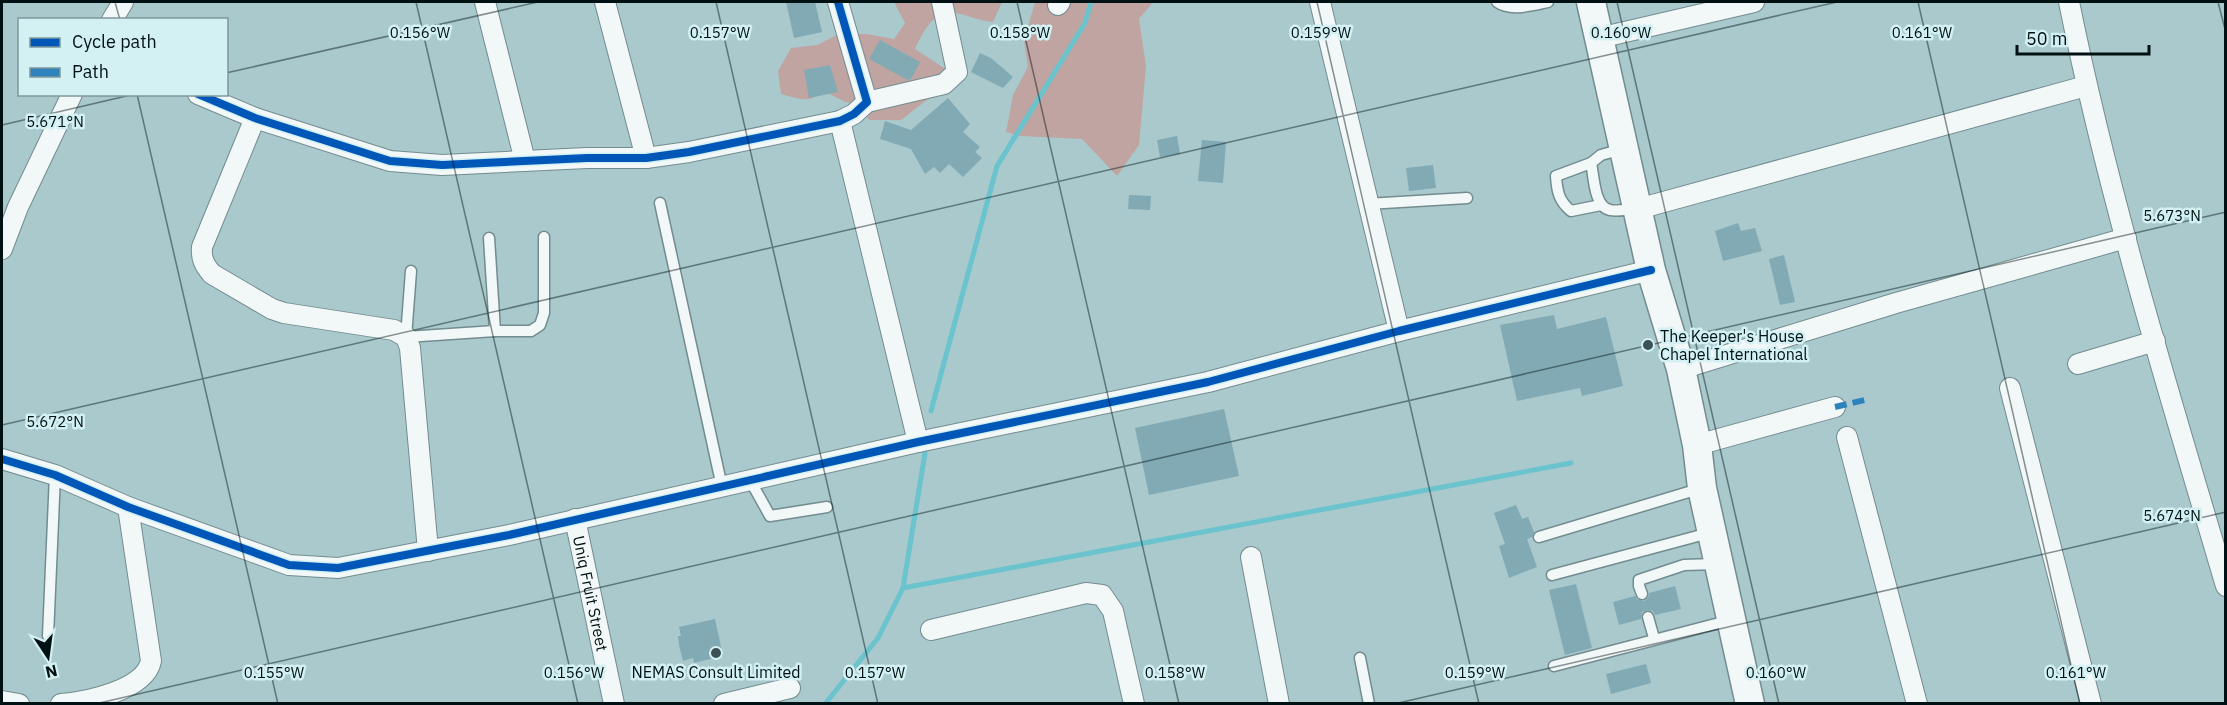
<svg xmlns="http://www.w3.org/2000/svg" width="2227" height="705" font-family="'IBM Plex Sans',sans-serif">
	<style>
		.green { fill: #c0a4a1 }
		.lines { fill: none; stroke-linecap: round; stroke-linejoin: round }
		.stream { stroke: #6ac3cd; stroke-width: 5 }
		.building { fill: #81aab5 }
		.lane-casing { stroke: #738c8f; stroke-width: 13 }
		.street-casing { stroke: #738c8f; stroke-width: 22 }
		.secondary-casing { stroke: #738c8f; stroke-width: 31 }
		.lane { stroke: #f2f7f8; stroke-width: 10 }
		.street { stroke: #f2f7f8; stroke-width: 20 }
		.secondary { stroke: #f2f7f8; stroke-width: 28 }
		.quiet { stroke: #2f83bd; stroke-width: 6; stroke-dasharray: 12 6; stroke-linecap: butt }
		.cycleway-casing { stroke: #d3f0f3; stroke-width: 11 }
		.cycleway { stroke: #0057b8; stroke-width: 8 }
		.ticks { fill: none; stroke: #001114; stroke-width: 1.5; stroke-opacity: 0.45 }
		.poi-dot { fill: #3b5155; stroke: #d3f0f3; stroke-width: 2 }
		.labels { text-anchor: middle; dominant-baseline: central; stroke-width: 5; stroke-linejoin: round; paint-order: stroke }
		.poi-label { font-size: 16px; fill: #001114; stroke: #d3f0f3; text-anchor: start }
		.street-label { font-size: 16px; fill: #001114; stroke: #d3f0f3 }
		.ticks-label { font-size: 15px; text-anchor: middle; fill: #001114; stroke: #d3f0f3; stroke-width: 5; stroke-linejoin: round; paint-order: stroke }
	</style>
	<rect width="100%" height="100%" fill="#a9c9cd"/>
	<!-- green -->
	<g class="green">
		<path d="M894 2H1002L993 22C980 21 968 15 955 13 933 10 923 32 915 49L947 70 932 96 901 120H869L861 105 845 102 824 91C809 104 799 99 781 94L778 71 791 48 817 45 839 34H867L894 39 905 23Z"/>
		<path d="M1035 2H1153L1139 19 1146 66 1139 145 1117 176 1082 139 1021 136 1006 132 1013 95 1028 67 1024 41Z"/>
	</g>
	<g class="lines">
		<!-- stream -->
		<g class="stream">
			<path d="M931 411 997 166 1085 23 1091 2"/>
			<path d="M903 588 1571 463"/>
			<path d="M825 704 878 638 903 588 925 453"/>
		</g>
	</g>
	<!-- building -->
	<g class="building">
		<path d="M786 2H815L822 32 794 38Z"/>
		<path d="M880 40 920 62 911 79 908 80 869 59Z"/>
		<path d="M980 53 991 58 1013 77 1003 88 971 72Z"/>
		<path d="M830 65 838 92 809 98 804 70Z"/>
		<path d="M948 98 970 124 963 132 980 147 975 152 982 158 963 177 949 164 940 173 934 167 925 174 911 149 880 139 885 121 911 130Z"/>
		<path d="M1177 136 1180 154 1160 157 1157 140Z"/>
		<path d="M1202 140 1226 142 1223 183 1198 181Z"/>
		<path d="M1433 165 1436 188 1409 191 1406 168Z"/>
		<path d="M1129 195 1151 196 1150 210 1128 209Z"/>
		<path d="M1738 223 1741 231 1755 228 1762 251 1723 261 1715 231Z"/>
		<path d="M1784 255 1795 302 1780 305 1769 259Z"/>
		<path d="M1554 315 1557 329 1606 317 1623 386 1582 396 1580 388 1517 401 1500 325Z"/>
		<path d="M1224 409 1239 476 1149 495 1135 428Z"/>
		<path d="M1516 505 1522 519 1528 517 1534 532 1532 537 1527 539 1537 567 1509 578 1499 546 1505 544 1494 513Z"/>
		<path d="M1576 584 1592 648 1565 655 1549 590Z"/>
		<path d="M1675 586 1681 609 1655 615 1653 611 1647 610 1642 612 1641 619 1619 625 1613 602 1635 596 1638 600 1644 601 1648 598 1649 593Z"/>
		<path d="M715 619 723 656 694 663 693 658 683 661 679 645 678 636H681L679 627Z"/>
		<path d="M1646 664 1651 683 1611 694 1606 674Z"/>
	</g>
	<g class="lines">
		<!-- lane casing -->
		<g class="lane-casing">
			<g id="lane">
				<path d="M1497 2C1511 12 1533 5 1548 2"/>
				<path d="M1622 149 1601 155 1591 163C1594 176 1594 207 1610 210 1617 212 1628 209 1635 209"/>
				<path d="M1591 163 1556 176C1557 192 1559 201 1571 211L1601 205"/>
				<path d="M660 203 722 487"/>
				<path d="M1367 204 1467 198"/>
				<path d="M489 238 495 331"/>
				<path d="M411 271 406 337 495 331H531L540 325 544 313V237"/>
				<path d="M750 480 770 516 827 507"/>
				<path d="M1539 537 1702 488"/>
				<path d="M1552 575 1709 533"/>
				<path d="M1642 594 1639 586V580L1684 565 1716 564"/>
				<path d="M1648 617 1654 638"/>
				<path d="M48 636 55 475"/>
				<path d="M1360 658 1369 704"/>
				<path d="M1554 666 1731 620"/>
			</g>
		</g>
		<!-- street casing -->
		<g class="street-casing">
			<g id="street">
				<path d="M485 2 525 161"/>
				<path d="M605 2 646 158"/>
				<path d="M1320 2 1399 331"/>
				<path d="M2069 2C2109 199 2169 393 2226 586"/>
				<path d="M1058 5 1060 2"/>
				<path d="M112 20 123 2"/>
				<path d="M1599 38 1754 2"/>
				<path d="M198 94 255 118 390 161 442 165 587 158H646L689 152 840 121 854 114 867 102 838 2"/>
				<path d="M867 102 944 84 957 72 942 2"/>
				<path d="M255 118 202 247C201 258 204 265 212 274L272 309 284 313 394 330 406 337 410 348 428 551"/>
				<path d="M840 121 918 442"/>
				<path d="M1638 209 2086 86"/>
				<path d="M2 249 18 207 72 94"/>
				<path d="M2078 364 2155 341"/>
				<path d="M1681 369 1896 303 2126 238"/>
				<path d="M2010 388 2091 704"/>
				<path d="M1847 437 1917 704"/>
				<path d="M1697 445 1835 407"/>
				<path d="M2 459 55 475 128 507 289 565 338 568 509 535 918 442 1208 382 1399 331 1651 270"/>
				<path id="s1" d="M575 519 614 704"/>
				<path d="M1251 557 1279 704"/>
				<path d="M931 630 1086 593 1102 595 1113 611 1134 704"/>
				<path d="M2 701 19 704"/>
				<path d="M61 704C87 702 145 690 151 661L128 507"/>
				<path d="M724 704 790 688"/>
			</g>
		</g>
		<!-- secondary casing -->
		<g class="secondary-casing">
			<path id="secondary" d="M1591 2 1651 270 1681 369 1697 445 1702 488 1750 704"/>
		</g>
		<!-- lane -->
		<use href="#lane" class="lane"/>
		<!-- street -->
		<use href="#street" class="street"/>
		<!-- secondary -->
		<use href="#secondary" class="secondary"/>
		<!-- quiet -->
		<path class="quiet" d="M1835 407 1869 399"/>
		<!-- cycleway casing -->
		<g class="cycleway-casing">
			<g id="cycleway">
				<path d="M198 94 255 118 390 161 442 165 587 158H646L689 152 840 121 854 114 867 102 838 2"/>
				<path d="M2 459 55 475 128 507 289 565 338 568 509 535 918 442 1208 382 1399 331 1651 270"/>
			</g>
		</g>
		<!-- cycleway -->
		<use href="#cycleway" class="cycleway"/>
	</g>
	<!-- ticks -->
	<path class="ticks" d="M115 2 120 20M416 2 578 704M716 2 878 704M1017 2 1179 704M1317 2 1479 704M1617 2 1779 704M1918 2 2080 704M2218 2 2226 33M226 73 538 2M137 94 278 704M2 125 135 94M2 425 1837 2M95 704 2226 212M1394 704 2226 512"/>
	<!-- markers -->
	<g class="poi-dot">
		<circle cx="1648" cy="345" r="6"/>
		<circle cx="716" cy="653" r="6"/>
	</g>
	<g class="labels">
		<!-- poi labels -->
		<g class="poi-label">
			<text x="1660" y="336">The Keeper's House<tspan x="1660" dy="18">Chapel International</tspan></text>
			<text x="716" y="672" text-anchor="middle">NEMAS Consult Limited</text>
		</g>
		<!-- street labels -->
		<g class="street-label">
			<text stroke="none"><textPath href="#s1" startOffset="76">Uniq Fruit Street</textPath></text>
		</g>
	</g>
	<g class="ticks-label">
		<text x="420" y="38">0.156°W</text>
		<text x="720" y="38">0.157°W</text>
		<text x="1020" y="38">0.158°W</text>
		<text x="1321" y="38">0.159°W</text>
		<text x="1621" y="38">0.160°W</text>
		<text x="1922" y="38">0.161°W</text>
		<text x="55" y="127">5.671°N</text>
		<text x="2172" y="221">5.673°N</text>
		<text x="55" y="427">5.672°N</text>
		<text x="2172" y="521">5.674°N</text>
		<text x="274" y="678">0.155°W</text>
		<text x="574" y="678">0.156°W</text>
		<text x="875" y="678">0.157°W</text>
		<text x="1175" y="678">0.158°W</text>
		<text x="1475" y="678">0.159°W</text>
		<text x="1776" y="678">0.160°W</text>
		<text x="2076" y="678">0.161°W</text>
	</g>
	<!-- border -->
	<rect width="2227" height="705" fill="none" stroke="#001114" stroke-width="6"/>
	<!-- legend -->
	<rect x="18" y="18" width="210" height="78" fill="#d3f0f3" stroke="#7f979a" stroke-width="1.5"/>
	<rect x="30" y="38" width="30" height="9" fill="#0057b8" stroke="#7f979a" stroke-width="1.5"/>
	<text x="72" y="48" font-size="18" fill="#001114">Cycle path</text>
	<rect x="30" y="68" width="30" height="9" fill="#2f83bd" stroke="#7f979a" stroke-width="1.5"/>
	<text x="72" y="78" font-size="18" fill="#001114">Path</text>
	<!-- north arrow -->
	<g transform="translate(48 657) rotate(167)" stroke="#d3f0f3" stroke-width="4.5" paint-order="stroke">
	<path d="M0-4.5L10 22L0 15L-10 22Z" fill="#001114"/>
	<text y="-9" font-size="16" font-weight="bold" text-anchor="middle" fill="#001114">N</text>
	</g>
	<!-- scale -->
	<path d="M2017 45v9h132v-9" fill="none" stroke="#001114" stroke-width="3"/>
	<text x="2026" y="45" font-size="18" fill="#001114" stroke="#d3f0f3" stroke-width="4.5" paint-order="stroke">50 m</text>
</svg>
